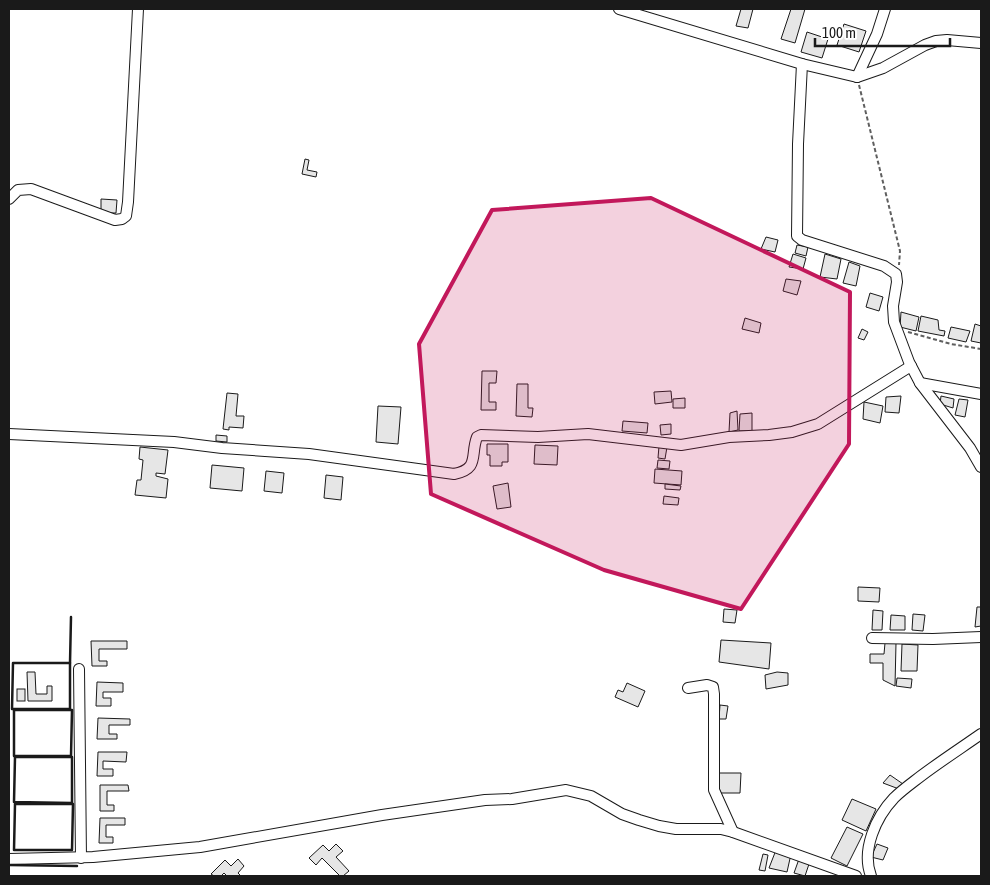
<svg xmlns="http://www.w3.org/2000/svg" width="990" height="885" font-family="'Asap Condensed',sans-serif">
	<style>
		.building { fill: #e6e6e6; stroke: #1a1a1a }
		.lines { fill: none; stroke-linecap: round; stroke-linejoin: round }
		.minor-casing { stroke: #1a1a1a; stroke-width: 12 }
		.path { stroke: #5f5f5f; stroke-width: 2; stroke-dasharray: 4 2.5; stroke-linecap: butt }
		.minor { stroke: #fff; stroke-width: 10 }
		.wall { stroke: #1a1a1a; stroke-width: 2.5 }
		.marked { fill: #c2185b; fill-opacity: 0.2; stroke: #c2185b; stroke-width: 4; stroke-linejoin: round }
	</style>
	<rect width="100%" height="100%" fill="#fff"/>
	<!-- building -->
	<g class="building">
		<path d="M741 9H753L748 28 736 26Z"/>
		<path d="M791 9H805L795 43 781 39Z"/>
		<path d="M844 24 866 31 859 52 837 45Z"/>
		<path d="M807 32 828 39 822 58 801 52Z"/>
		<path d="M305 159 309 160 307 170 317 172 316 177 302 174Z"/>
		<path d="M101 199 117 200 116 213H101Z"/>
		<path d="M766 237 778 240 775 252 761 249Z"/>
		<path d="M797 245 808 247 806 256 795 253Z"/>
		<path d="M793 254 806 258 803 269 789 267Z"/>
		<path d="M825 254 841 259 837 279 820 277Z"/>
		<path d="M849 262 860 266 856 286 843 283Z"/>
		<path d="M786 279 801 281 797 295 783 291Z"/>
		<path d="M870 293 883 297 879 311 866 307Z"/>
		<path d="M901 312 919 317 916 331 900 327Z"/>
		<path d="M921 316 938 320 939 330 945 331 944 336 918 331Z"/>
		<path d="M745 318 761 323 759 333 742 329Z"/>
		<path d="M975 324 981 326V343L971 341Z"/>
		<path d="M951 327 970 331 966 342 948 338Z"/>
		<path d="M862 329 868 332 864 340 858 338Z"/>
		<path d="M482 371H497L496 383H489V402H496V410H481Z"/>
		<path d="M517 384H528V408H533L532 417 516 416Z"/>
		<path d="M671 391 672 402 655 404 654 392Z"/>
		<path d="M227 393 238 394 236 416H244L243 428 229 427V430L223 429Z"/>
		<path d="M901 396 899 413 885 412 886 397Z"/>
		<path d="M941 396 954 399 953 408 940 404Z"/>
		<path d="M685 398V408H673V399Z"/>
		<path d="M959 399 968 400 965 417 955 415Z"/>
		<path d="M864 402 883 406 880 423 863 419Z"/>
		<path d="M378 406 401 407 398 444 376 442Z"/>
		<path d="M737 411 738 430 729 432 730 413Z"/>
		<path d="M752 413V431H739L740 414Z"/>
		<path d="M623 421 648 423 647 433 622 431Z"/>
		<path d="M671 424V434L661 435 660 425Z"/>
		<path d="M216 435 227 436V442L216 441Z"/>
		<path d="M487 444H508V462H502V466H490V455H487Z"/>
		<path d="M535 445 558 446 557 465 534 464Z"/>
		<path d="M659 446 667 447 665 459 658 458Z"/>
		<path d="M140 447 168 450 165 474 156 473V476L168 479 166 498 135 495 137 480H141L143 460 139 459Z"/>
		<path d="M658 460 670 461 669 469 657 468Z"/>
		<path d="M212 465 244 468 242 491 210 488Z"/>
		<path d="M655 469 682 471 681 485 654 483Z"/>
		<path d="M266 471 284 473 282 493 264 491Z"/>
		<path d="M326 475 343 477 341 500 324 498Z"/>
		<path d="M508 483 511 507 497 509 493 486Z"/>
		<path d="M665 484 681 486 680 490 665 489Z"/>
		<path d="M664 496 679 498 678 505 663 504Z"/>
		<path d="M858 587 880 588 879 602 858 601Z"/>
		<path d="M977 607H981V626L975 627Z"/>
		<path d="M724 609 737 610 735 623 723 622Z"/>
		<path d="M873 610 883 611 882 630H872Z"/>
		<path d="M913 614 925 615 923 631 912 630Z"/>
		<path d="M891 615 905 616V630H890Z"/>
		<path d="M721 640 771 643 769 669 719 662Z"/>
		<path d="M91 641H127V649H99V661H107V666H92Z"/>
		<path d="M885 643H896L895 686 883 680V663H870V654H884Z"/>
		<path d="M902 644 918 645 917 671H901Z"/>
		<path d="M27 672H35L36 694H47V686H52V701H28Z"/>
		<path d="M777 672 788 673V685L766 689 765 675Z"/>
		<path d="M897 678 912 679 911 688 896 686Z"/>
		<path d="M97 682 123 683V692H103V698H111V706H96Z"/>
		<path d="M627 683 645 691 638 707 615 697 618 690 623 692Z"/>
		<rect x="17" y="689" width="8" height="12"/>
		<path d="M720 705 728 706 726 719H719Z"/>
		<path d="M98 718 130 719V725H109V734H117V739H97Z"/>
		<path d="M98 752H127L126 762 103 761V769H113V776H97Z"/>
		<path d="M719 773H741L740 793H719Z"/>
		<path d="M890 775 903 784 899 789 883 783Z"/>
		<path d="M100 785H128L129 791H107V805H114V811H100Z"/>
		<path d="M852 799 876 809 866 831 842 820Z"/>
		<path d="M100 818H125V825H106V837H113V843H99Z"/>
		<path d="M847 827 863 834 847 866 831 858Z"/>
		<path d="M336 844 343 851 336 857 349 871 343 876H340L322 858 316 865 309 858 323 845 329 851Z"/>
		<path d="M877 844 888 848 883 860 871 857Z"/>
		<path d="M776 850 791 854 787 872 769 868Z"/>
		<path d="M763 854 768 855 765 871 759 870Z"/>
		<path d="M238 859 244 866 238 873 241 876H227L224 873 221 876H214L211 874 225 860 231 866Z"/>
		<path d="M799 859 809 864 805 876 794 873Z"/>
	</g>
	<g class="lines">
		<!-- minor casing -->
		<g class="minor-casing">
			<g id="minor">
				<path d="M619 9 802 64 857 77 883 68 925 45 936 41 947 40 981 43"/>
				<path d="M802 64 798 144 797 236 802 240 884 266 896 274 897 282 893 306 894 322 909 362 920 383 970 448 981 467"/>
				<path d="M857 77 877 34 885 9"/>
				<path d="M9 199 18 190 31 189 115 220 122 219 126 216 128 202 138 9"/>
				<path d="M920 383 981 394"/>
				<path d="M9 434 174 442 222 448 309 454 454 474C480 469 470 455 477 437L481 435 538 437 588 434 681 445 729 437 769 435 792 432 818 424 911 366"/>
				<path d="M872 638 933 639 981 637"/>
				<path d="M79 669 81 858"/>
				<path d="M688 688 707 685 713 687 714 694V790L733 832"/>
				<path d="M9 859 93 857 200 847 382 815 485 800 512 799 566 790 591 796 622 814 639 820 659 826 676 829H721L733 832 856 876"/>
				<path d="M871 876C861 850 876 817 894 798 902 790 912 783 921 776 941 761 961 748 981 734"/>
			</g>
		</g>
		<!-- path -->
		<g class="path">
			<path d="M859 85 900 251 899 265"/>
			<path d="M908 332 951 344 981 349"/>
		</g>
		<!-- minor -->
		<use href="#minor" class="minor"/>
		<!-- wall -->
		<g class="wall">
			<path d="M13 663H70V709H12Z"/>
			<path d="M70 663 71 617"/>
			<path d="M14 710H72L71 756H14Z"/>
			<path d="M15 757H72V803L14 802Z"/>
			<path d="M15 804H73L72 850H14Z"/>
			<path d="M9 865 77 866"/>
		</g>
	</g>
	<!-- marked area -->
	<path class="marked" d="M651 198 850 292 849 444 741 609 604 570 431 494 419 344 492 210Z"/>
	<!-- border -->
	<rect width="990" height="885" fill="none" stroke="#1a1a1a" stroke-width="20"/>
	<!-- scale -->
	<path d="M815 38v8h135v-8" fill="none" stroke="#1a1a1a" stroke-width="2.5"/>
	<text x="822" y="38" font-size="15" fill="#1a1a1a" stroke="#ffffff" stroke-width="4" paint-order="stroke">100 m</text>
</svg>
